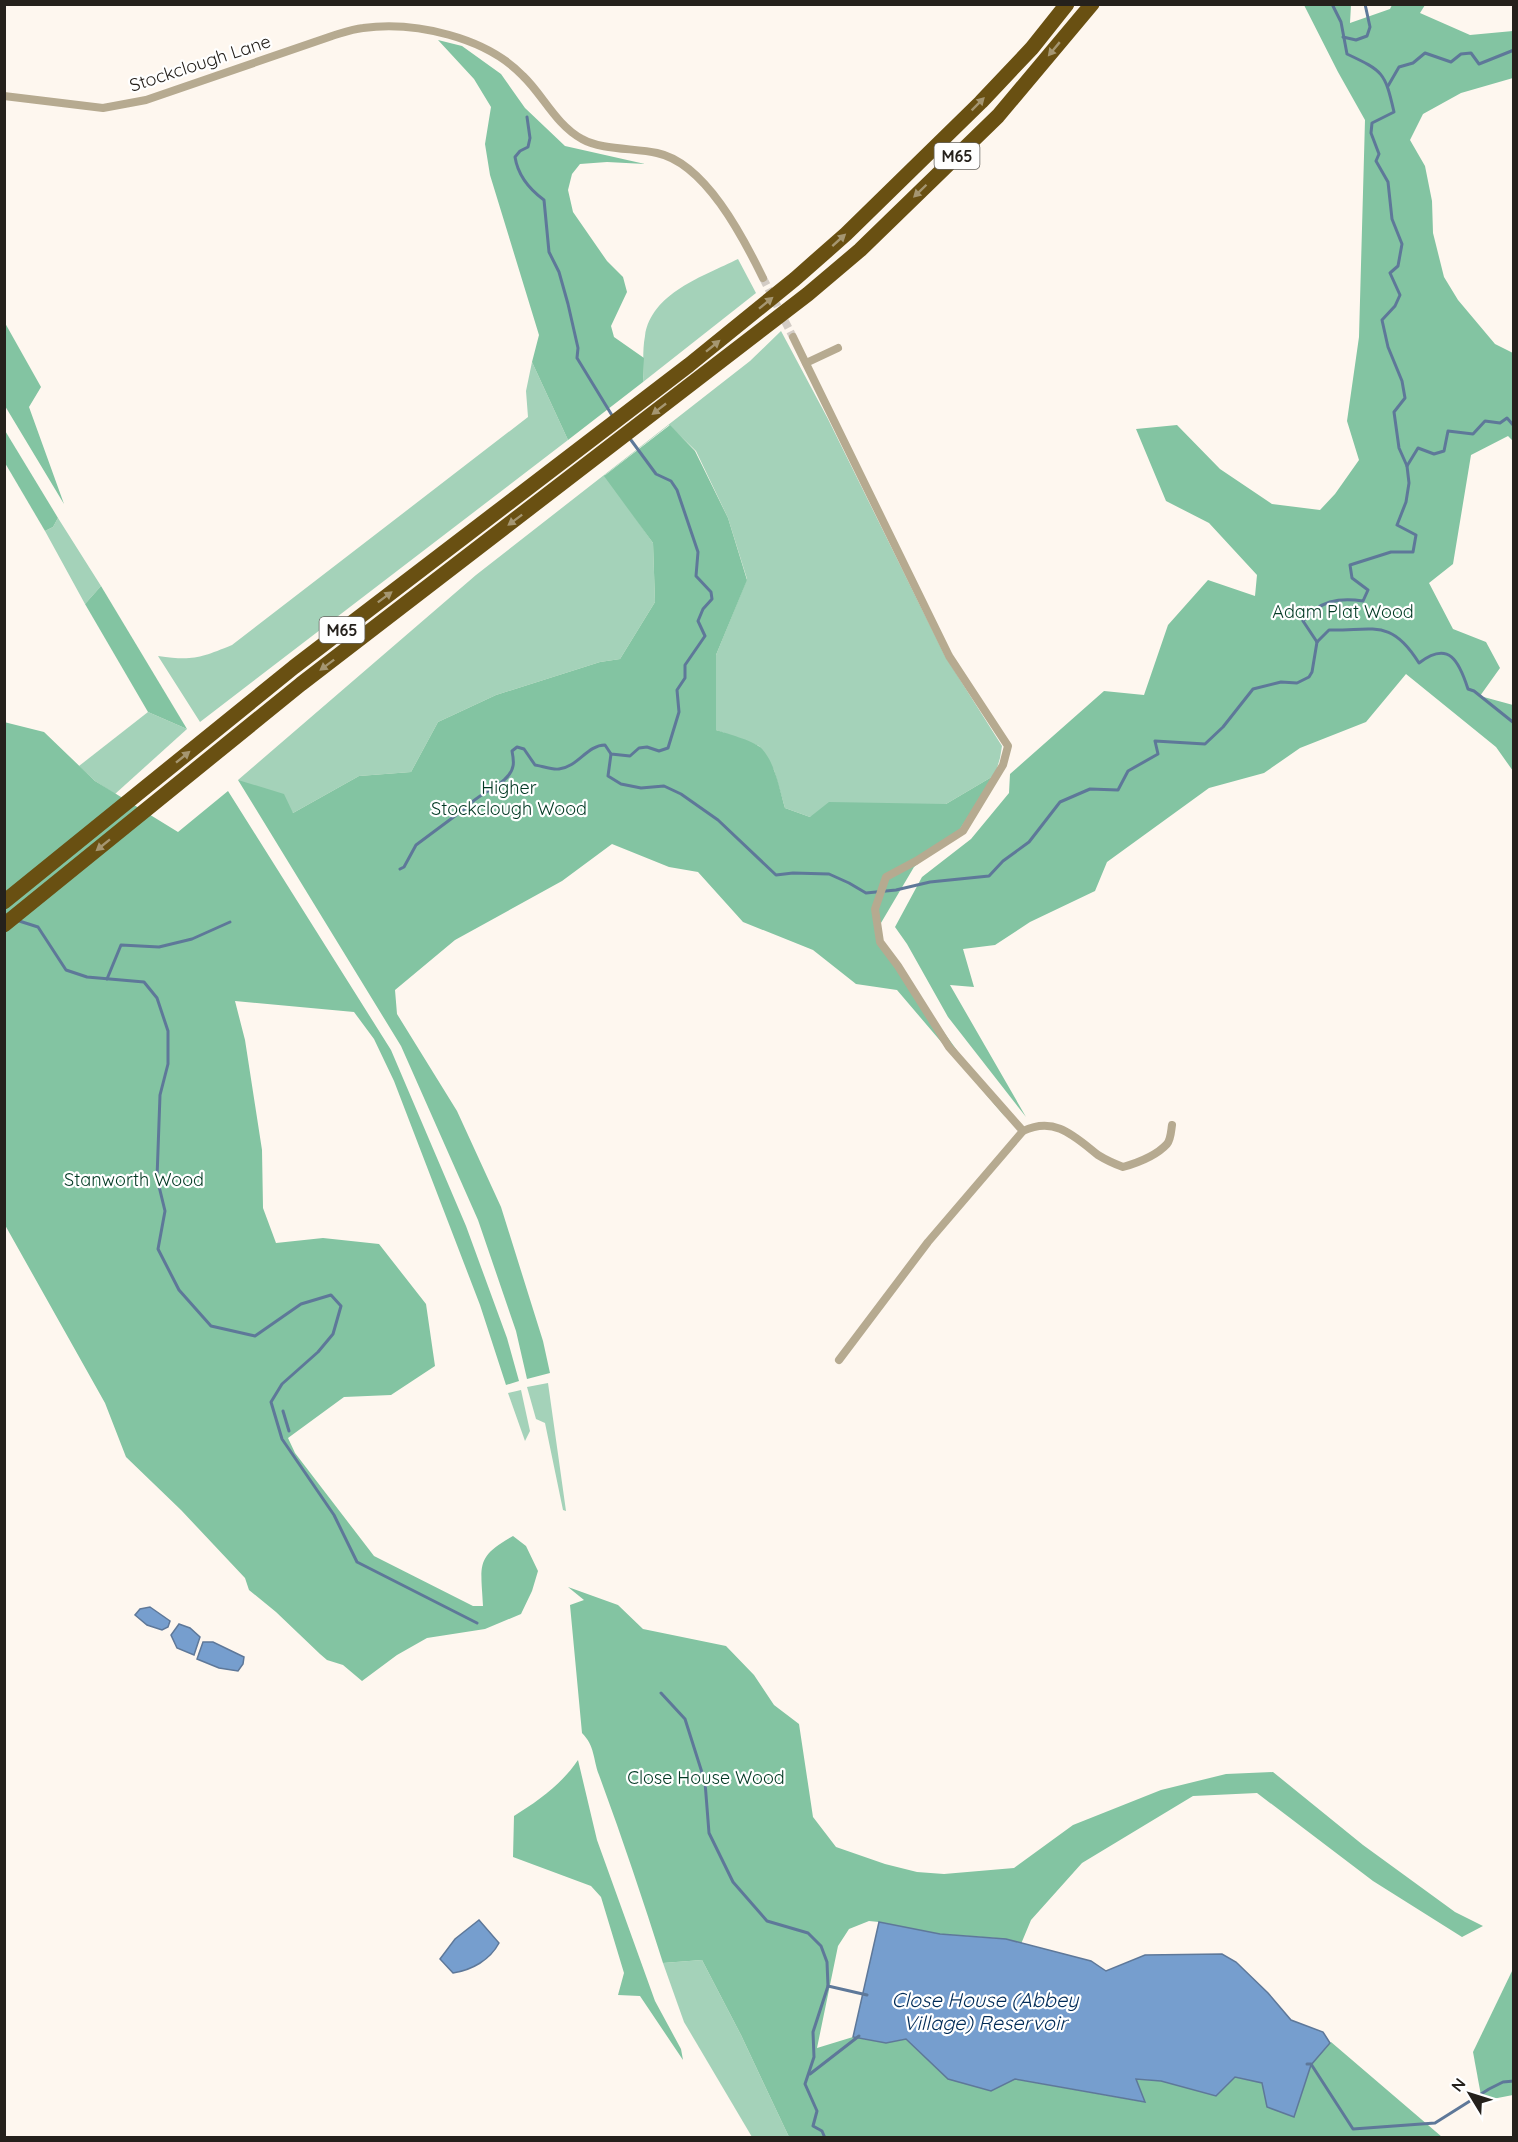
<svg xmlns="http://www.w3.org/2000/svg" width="1518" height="2142" font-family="Quicksand,sans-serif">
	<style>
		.green { fill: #a4d2b9 }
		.forest { fill: #83c4a2 }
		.water { fill: #769ece; stroke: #5e7899; stroke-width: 1.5 }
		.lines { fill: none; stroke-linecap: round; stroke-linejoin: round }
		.stream { stroke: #5e7899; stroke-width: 3 }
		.street-tunnel { stroke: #d3ccc5; stroke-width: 8; stroke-dasharray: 8 4; stroke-linecap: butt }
		.street { stroke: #b6aa90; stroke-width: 8 }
		.highway { stroke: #695012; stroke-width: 15 }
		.oneway { fill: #a59671 }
		.labels { text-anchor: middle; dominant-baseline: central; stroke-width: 4.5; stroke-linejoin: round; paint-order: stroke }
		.shield { fill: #fff; stroke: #666460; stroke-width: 1.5 }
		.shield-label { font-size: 16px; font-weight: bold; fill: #25211c }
		.street-label { font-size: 18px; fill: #25211c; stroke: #fff }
		.park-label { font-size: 18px; fill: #003822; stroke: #fff }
		.water-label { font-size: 20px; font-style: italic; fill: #002b57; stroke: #fff }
	</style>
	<rect width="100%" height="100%" fill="#fef7ef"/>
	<!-- green -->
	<g class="green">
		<path d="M738 259 756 293 643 382C644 367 642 351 645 336 651 293 704 276 738 259Z"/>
		<path d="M781 331 828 419 945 656 1002 746 1000 758 995 775 946 804H888L810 817 785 808 774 770 759 746 716 730V655L747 579 728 518 696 451 669 425 605 475 653 543 655 602 620 659 600 662 496 695 438 722 411 772 359 776 293 813 238 780 476 575 750 361Z"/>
		<path d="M532 362 568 440 200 722 158 656C193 661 200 658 232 645L528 417 526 391Z"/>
		<path d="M58 518 101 586 85 604 45 531 53 527Z"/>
		<path d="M148 712 187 729 115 794 95 781 79 766Z"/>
		<path d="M548 1383 566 1511 563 1510 545 1423 536 1419 527 1387Z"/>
		<path d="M521 1390 530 1431 525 1441 508 1393Z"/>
		<path d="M702 1960 741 2035 789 2137H752L684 2022 663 1963Z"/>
	</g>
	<!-- forest -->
	<g class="forest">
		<path d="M1304 5H1351L1350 23 1390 9 1392 5H1425L1420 13 1470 35 1513 31V78L1461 93 1423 114 1410 140 1425 166 1432 201 1433 233 1444 277 1458 300 1495 344 1513 353V441L1508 436 1471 455 1453 564 1429 583 1453 629 1486 642 1500 668 1480 696 1513 705V771L1496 747 1406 674 1366 722 1300 748 1264 773 1209 788 1107 862 1095 891 1030 922 995 945 963 949 974 987 950 985 1026 1117 948 1017 907 944 895 927 922 877 971 839 1009 793 1010 774 1104 691 1144 695 1168 625 1208 580 1255 596 1257 575 1209 523 1166 501 1136 429 1177 425 1220 469 1272 504 1320 510 1335 494 1359 460 1347 421 1359 337 1365 120 1338 72Z"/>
		<path d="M438 40 462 46 501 74 525 108 565 146 645 164 607 162 580 164 572 174 568 190 573 212 607 261 623 277 627 292 611 326 614 337 644 358 643 382 568 440 532 362 539 335 490 175 485 144 491 107 474 79Z"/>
		<path d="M5 323 41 387 29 407 64 504 5 406Z"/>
		<path d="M670 425 695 451 728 518 747 580 716 655V730C728 734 751 740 760 747 775 761 779 788 785 808L810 817 829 802 946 804 995 775 960 829 914 867 878 928 885 951 1006 1118 897 990 856 984 813 950 743 922 698 872 669 867 612 844 562 881 455 940 395 990 397 1014 457 1111 501 1207 543 1341 550 1373 527 1379 516 1331 478 1220 401 1046 238 780 284 794 293 813 359 776 411 772 438 722 496 695 600 662 620 659 655 602 653 543 604 476Z"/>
		<path d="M4 429 58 518 53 527 45 531 5 463Z"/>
		<path d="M101 586 187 729 148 712 85 604Z"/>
		<path d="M4 722 44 732 95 781 178 832 228 791 391 1050 466 1226 507 1338 519 1381 506 1385 480 1305 394 1081 374 1039 354 1012 235 1001 245 1040 262 1150 263 1208 276 1243 323 1238 379 1244 426 1304 435 1366 391 1395 344 1397 288 1438 295 1453 374 1556 473 1606H483C481 1565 475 1557 513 1536L526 1546 538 1571 532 1591 521 1614 485 1629 427 1638 397 1655 362 1681 343 1665 327 1660 320 1654 276 1612 249 1590 245 1578 181 1510 126 1457 105 1403 5 1225Z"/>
		<path d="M568 1587 618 1605 643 1629 726 1646 754 1675 774 1705 799 1724 813 1817 836 1847 885 1864 917 1872 944 1874 1014 1868 1073 1825 1161 1790 1226 1774 1273 1772 1363 1845 1455 1912 1483 1926 1462 1937 1373 1881 1257 1793 1193 1796 1082 1863 1031 1920 1021 1944 996 1938 940 1934 879 1922 869 1921 849 1929 838 1946 817 2048 853 2037 886 2043 906 2039 948 2079 978 2087 1015 2079 1144 2102 1135 2079 1161 2081 1215 2095 1235 2077 1262 2083 1294 2117 1311 2064 1331 2042 1442 2137H789L741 2035 702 1960 663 1963C643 1900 622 1837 599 1775 593 1759 595 1746 582 1733L570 1605 584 1600Z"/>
		<path d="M578 1760 597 1840 655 2001 681 2049 683 2060 640 1996 618 1995 624 1973 601 1897 591 1886 513 1857 514 1816C538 1801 562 1784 578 1760Z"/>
		<path d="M1513 1969V2095L1482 2101 1473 2052Z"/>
	</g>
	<!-- water -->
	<g class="water">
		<path d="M150 1607 170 1621 168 1627 162 1630 147 1625 135 1615 140 1609Z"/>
		<path d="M179 1624 190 1628 200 1637 194 1655 177 1648 171 1635Z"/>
		<path d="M203 1642H213L244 1657 243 1664 238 1671 219 1668 197 1659Z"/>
		<path d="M479 1920 499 1943C490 1960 472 1970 453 1973L440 1959 455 1939Z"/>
		<path d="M879 1922 940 1934 1006 1939 1091 1961 1106 1971 1145 1955 1222 1954 1236 1962 1268 1993 1291 2020 1323 2032 1330 2043 1311 2065 1294 2117 1267 2107 1262 2083 1235 2077 1216 2096 1161 2081 1136 2079 1145 2102 1015 2079 991 2091 948 2079 906 2039 886 2043 853 2037Z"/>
	</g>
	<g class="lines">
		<!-- stream -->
		<g class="stream">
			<path d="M1343 37 1356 40 1367 36 1370 27 1365 4"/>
			<path d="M1388 86 1399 67 1413 63 1425 53 1451 62 1461 54 1471 53 1479 64 1514 50"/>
			<path d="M527 117 530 138 528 147 520 151 515 157C518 176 529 189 544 200L549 252 559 272 568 304 578 348 577 358 613 417"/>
			<path d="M1407 466 1418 448 1434 454 1444 451 1448 431 1473 434 1485 421 1500 423 1507 418 1514 426"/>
			<path d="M1317 642 1303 621C1319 601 1339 597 1363 601L1368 590 1352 578 1350 565 1391 552H1413L1416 535 1397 525 1406 502 1409 483 1407 466 1399 448 1394 412 1405 398 1402 381 1388 347 1382 320 1395 306 1400 295 1390 273 1398 266 1402 244 1392 219 1388 182 1376 161 1379 154 1371 133 1372 123 1394 112C1385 72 1383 71 1347 54L1341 22 1332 4"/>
			<path d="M1317 642 1329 630C1374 631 1391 618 1419 663 1449 640 1459 661 1468 689L1474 691 1514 723"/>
			<path d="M611 754 608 776 621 784 641 788 664 786 681 794 718 820 776 875 793 873 829 874 849 883 866 893 896 890 930 882 989 876 1003 861 1029 842 1060 802 1090 789 1118 790 1128 771 1158 754 1155 741 1205 744 1223 727 1253 689 1281 682 1297 683 1309 677 1312 672 1317 642"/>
			<path d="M400 869 404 867 416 845 467 807C479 792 510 784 513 766 514 762 513 756 512 751L517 747 524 749 535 765C542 766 552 770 559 769 578 767 587 745 605 745L611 754 630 756 639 748 647 747 659 751 668 748 679 712 677 690 685 678V665L705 636 698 621 703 609 712 599 711 592 696 576 698 552 677 490 671 481 656 474 628 436"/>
			<path d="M16 920 38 927 66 970 87 977 144 982 157 998 168 1031V1064L160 1095 157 1178 165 1211 158 1249 179 1290 211 1326 255 1336 301 1304 331 1295 341 1306 333 1334 318 1352 282 1384 271 1402 282 1439 334 1515 357 1562 477 1623"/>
			<path d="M107 979 121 945 159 947 192 939 230 922"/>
			<path d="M283 1411 289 1431"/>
			<path d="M661 1693 685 1719 705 1782 709 1833 733 1882 767 1921 808 1933 821 1946 827 1962 828 1986 867 1995"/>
			<path d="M1307 2064H1311L1353 2129 1435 2123 1489 2089 1503 2082 1514 2081"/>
			<path d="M810 2074 859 2036"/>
			<path d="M825 2138 822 2131 813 2126 817 2111 805 2084 814 2057 813 2032 828 1986"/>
		</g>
		<!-- street-tunnel -->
		<path class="street-tunnel" d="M763 278 793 337"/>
		<!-- street -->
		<g class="street">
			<path d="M4 96 103 108 146 100 332 36C342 33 352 29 363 28 415 21 486 37 523 76 543 95 556 125 582 139 601 150 635 148 657 153 705 163 743 237 763 278"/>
			<path d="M793 337 949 656 1008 746 1003 765 963 831 916 861 886 877 875 909 880 942 898 966 949 1047 1023 1131"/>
			<path d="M806 363 838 348"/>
			<path d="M839 1360 928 1242 1023 1131C1055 1116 1074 1136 1098 1155 1106 1160 1115 1164 1123 1167 1137 1163 1157 1155 1167 1144 1171 1139 1171 1131 1172 1125"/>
		</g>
		<!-- highway -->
		<g class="highway">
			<path d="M4 902 294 667 689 365 795 279 846 234 981 102 1032 48 1067 4"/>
			<path d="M4 925 301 684 808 294 860 250 998 116 1092 4"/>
		</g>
	</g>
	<!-- one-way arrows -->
	<defs><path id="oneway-solid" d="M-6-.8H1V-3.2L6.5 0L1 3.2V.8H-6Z" transform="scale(1.5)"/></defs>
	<g class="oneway">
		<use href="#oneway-solid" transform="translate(1054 49) rotate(130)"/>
		<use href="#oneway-solid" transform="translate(978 104) rotate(-45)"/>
		<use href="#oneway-solid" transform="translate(920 191) rotate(136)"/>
		<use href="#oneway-solid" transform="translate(839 240) rotate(-42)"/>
		<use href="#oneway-solid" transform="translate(766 303) rotate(-39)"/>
		<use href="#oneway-solid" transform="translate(713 346) rotate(-39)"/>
		<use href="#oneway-solid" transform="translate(659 409) rotate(142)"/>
		<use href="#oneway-solid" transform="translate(515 520) rotate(143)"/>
		<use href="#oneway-solid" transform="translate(385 597) rotate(-37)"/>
		<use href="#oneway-solid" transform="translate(327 665) rotate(143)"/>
		<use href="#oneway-solid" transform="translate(183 757) rotate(-39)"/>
		<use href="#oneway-solid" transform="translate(103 845) rotate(141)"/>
	</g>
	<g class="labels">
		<!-- shield labels -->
		<g class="shield">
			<rect x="934.5" y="143" width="45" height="26" rx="4.5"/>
			<rect x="319.5" y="617" width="45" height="26" rx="4.5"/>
		</g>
		<g class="shield-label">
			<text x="957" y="156">M65</text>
			<text x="342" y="630">M65</text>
		</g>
		<!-- street labels -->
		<g class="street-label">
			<text transform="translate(200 63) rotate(-18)">Stockclough Lane</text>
		</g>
		<!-- park labels -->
		<g class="park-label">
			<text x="1343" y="611">Adam Plat Wood</text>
			<text x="509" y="787">Higher<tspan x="509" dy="21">Stockclough Wood</tspan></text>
			<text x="134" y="1179">Stanworth Wood</text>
			<text x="706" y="1777">Close House Wood</text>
		</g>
		<!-- water labels -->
		<g class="water-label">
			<text x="985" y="1999">Close House (Abbey<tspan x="985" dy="23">Village) Reservoir</tspan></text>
		</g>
	</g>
	<!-- border -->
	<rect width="1518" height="2142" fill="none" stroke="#25211c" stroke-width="12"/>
	<!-- north arrow -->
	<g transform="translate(1470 2094) rotate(308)" stroke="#ffffff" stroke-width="4.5" paint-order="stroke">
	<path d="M0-4.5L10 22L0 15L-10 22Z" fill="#25211c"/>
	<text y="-9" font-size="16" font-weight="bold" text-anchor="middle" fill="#25211c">N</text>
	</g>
</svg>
